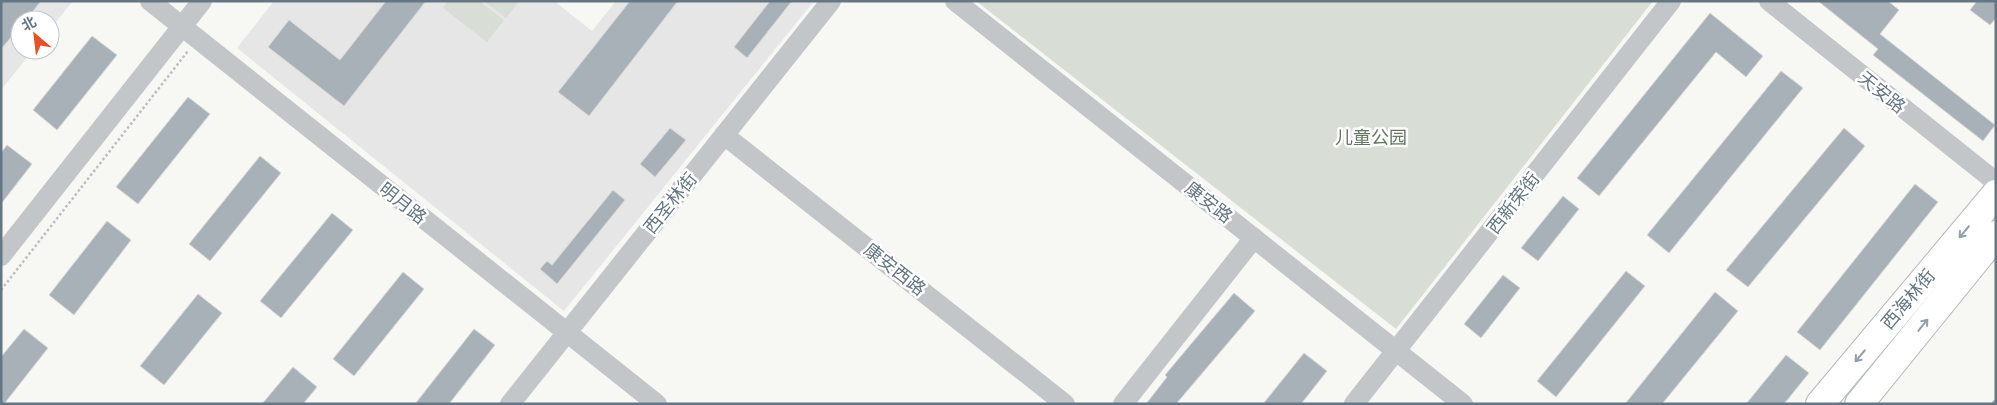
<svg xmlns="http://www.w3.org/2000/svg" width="1997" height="405" font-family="'Space Grotesk','Noto Sans SC',sans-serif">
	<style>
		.built { fill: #e5e6e5 }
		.green { fill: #d8ded5 }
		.building { fill: #a8b1b7; stroke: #d8d8d6 }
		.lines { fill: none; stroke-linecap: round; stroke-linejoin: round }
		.highway-casing { stroke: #b5b9bc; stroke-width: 30 }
		.path { stroke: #bcbec1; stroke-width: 2.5; stroke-dasharray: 2.5 2.5; stroke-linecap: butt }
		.minor { stroke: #c2c6c9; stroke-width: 20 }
		.highway { stroke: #fff; stroke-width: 28 }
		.rail { stroke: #a2a9af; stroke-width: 4; stroke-dasharray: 8 4; stroke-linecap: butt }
		.oneway { stroke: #93a0aa }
		.labels { text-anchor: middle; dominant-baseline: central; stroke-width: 5; stroke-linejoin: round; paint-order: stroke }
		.street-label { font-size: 18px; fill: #657785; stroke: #fff }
		.park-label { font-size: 18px; fill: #657760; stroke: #fff }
	</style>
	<rect width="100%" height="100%" fill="#f7f7f4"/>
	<!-- built -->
	<g class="built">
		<path d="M1 1H73L50 29V20H20V50H33L1 90Z"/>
		<path d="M274 1H554L592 31 616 1H814L564 311 237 48Z"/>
	</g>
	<!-- green -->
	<g class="green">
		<path d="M448 1H479L504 20 487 42 443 8Z"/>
		<path d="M484 1H519L506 18Z"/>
		<path d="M976 1H1653L1396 329Z"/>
	</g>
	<!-- building -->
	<g class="building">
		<path d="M1 1H41L26 20H20V27L1 49Z"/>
		<path d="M386 1H426L344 106 268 47 289 20 340 60Z"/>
		<path d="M630 1H678L589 116 558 92Z"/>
		<path d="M770 1H792L747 58 734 47Z"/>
		<path d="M1818 1H1888L1899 10 1880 34 1995 125 1983 141 1873 55 1878 49Z"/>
		<path d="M1977 1H1996V18L1990 25 1970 10Z"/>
		<path d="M1710 13 1763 56 1746 77 1716 52 1599 196 1577 178Z"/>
		<path d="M92 36 117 55 57 130 33 110Z"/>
		<path d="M1781 71 1803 88 1669 253 1647 235Z"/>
		<path d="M188 97 210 114 138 204 116 187Z"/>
		<path d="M670 128 686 140 655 177 640 164Z"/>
		<path d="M1844 128 1865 146 1748 287 1726 270Z"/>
		<path d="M7 145 32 164 1 204V153Z"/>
		<path d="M260 156 281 173 210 261 189 244Z"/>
		<path d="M1915 184 1938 202 1820 350 1797 332Z"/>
		<path d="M613 190 625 200 557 284 540 269 547 261 552 265Z"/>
		<path d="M1563 196 1579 209 1538 261 1521 248Z"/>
		<path d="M332 213 353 230 281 318 260 301Z"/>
		<path d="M107 221 131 240 74 315 49 295Z"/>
		<path d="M1626 271 1645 286 1556 397 1537 381Z"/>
		<path d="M403 272 424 289 354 376 333 359Z"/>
		<path d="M1503 275 1520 288 1481 338 1464 324Z"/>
		<path d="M1715 292 1738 311 1662 404H1625Z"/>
		<path d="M1234 293 1255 311 1176 404H1146L1167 377 1165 375Z"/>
		<path d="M198 294 222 313 164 385 140 366Z"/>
		<path d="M24 329 48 348 4 404H1V357Z"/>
		<path d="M474 329 495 345 449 404H415Z"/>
		<path d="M1304 353 1327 371 1301 404H1263Z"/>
		<path d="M1786 355 1809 373 1784 404H1746Z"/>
		<path d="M293 367 317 387 303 404H262Z"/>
	</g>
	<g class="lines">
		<!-- highway casing -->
		<g class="highway-casing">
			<g id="highway">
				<path d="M1820 404 1996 194"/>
				<path d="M1859 404 1996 235"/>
			</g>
		</g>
		<!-- path -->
		<path class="path" d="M1 290 188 51"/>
		<!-- minor -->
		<g class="minor">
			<path d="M150 1 657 404"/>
			<path d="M955 1 1463 404"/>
			<path d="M1769 1 1996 182"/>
			<path d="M724 135 1065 404"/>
			<path d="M1 256 202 1"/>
			<path d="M510 404 831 1"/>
			<path d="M1123 404 1254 238"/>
			<path d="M1354 404 1671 1"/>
		</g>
		<!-- highway -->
		<use href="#highway" class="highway"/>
		<!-- rail -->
		<path class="rail" d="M1993 404 1996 401"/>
	</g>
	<!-- one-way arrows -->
	<defs><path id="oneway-shaft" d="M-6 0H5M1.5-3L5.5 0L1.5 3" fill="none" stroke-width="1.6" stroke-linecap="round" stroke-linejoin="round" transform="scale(1.25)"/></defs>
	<g class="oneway">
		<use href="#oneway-shaft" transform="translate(1964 232) rotate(130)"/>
		<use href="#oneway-shaft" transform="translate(1923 325) rotate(-51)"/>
		<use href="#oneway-shaft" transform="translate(1860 356) rotate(130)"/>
	</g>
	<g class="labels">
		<!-- street labels -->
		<g class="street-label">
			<text transform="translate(1882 92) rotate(39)">天安路</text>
			<text transform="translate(1209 202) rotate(38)">康安路</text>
			<text transform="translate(403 203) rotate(38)">明月路</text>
			<text transform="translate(670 203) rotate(-51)">西圣林街</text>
			<text transform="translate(1513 203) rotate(-52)">西新荣街</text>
			<text transform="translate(895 269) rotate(38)">康安西路</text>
			<text transform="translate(1908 299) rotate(-50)">西海林街</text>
		</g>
		<!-- park labels -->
		<g class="park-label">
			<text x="1371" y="137">儿童公园</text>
		</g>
	</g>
	<!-- border -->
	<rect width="1997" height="405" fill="none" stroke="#657785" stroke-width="5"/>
	<!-- north arrow -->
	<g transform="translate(35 35) rotate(332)"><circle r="24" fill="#ffffff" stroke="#c1c9ce"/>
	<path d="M0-4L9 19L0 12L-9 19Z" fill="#e65125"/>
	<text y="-8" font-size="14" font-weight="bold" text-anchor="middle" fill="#657785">北</text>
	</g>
</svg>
